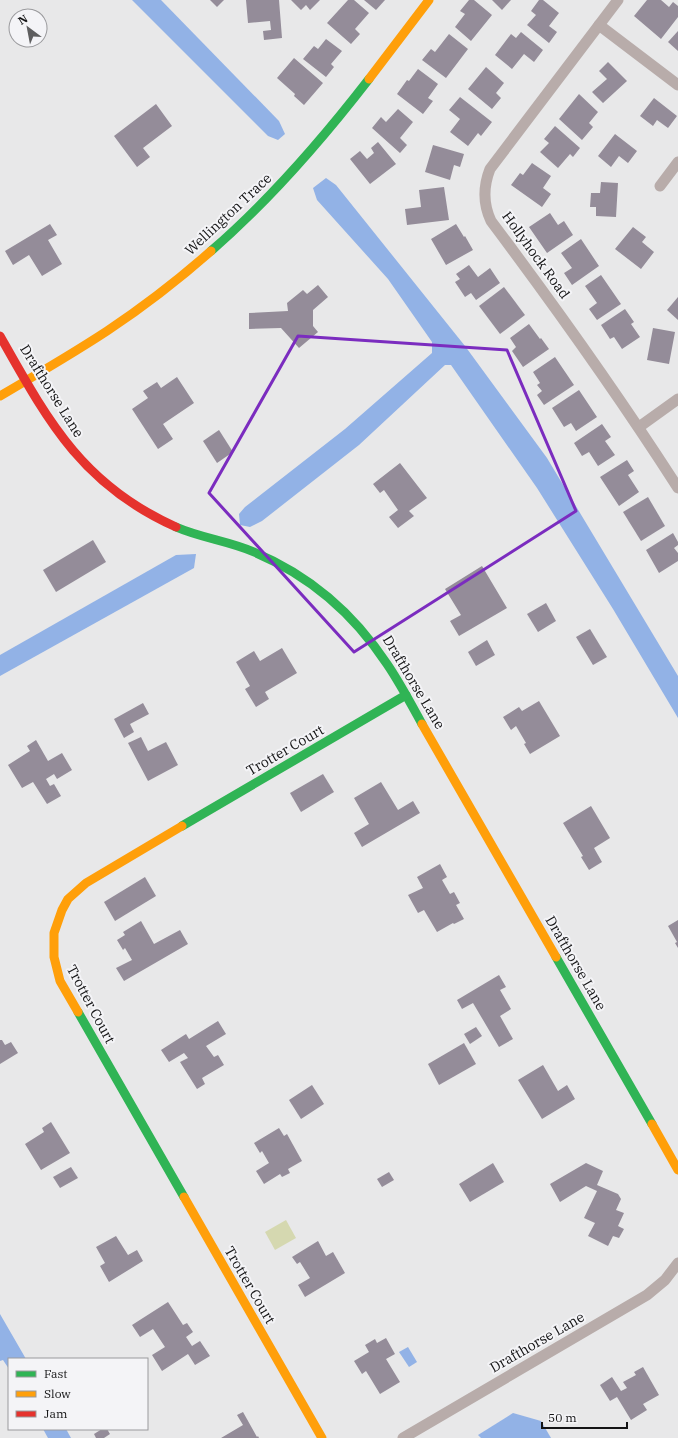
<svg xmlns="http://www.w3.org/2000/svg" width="678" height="1438" font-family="'IBM Plex Serif',serif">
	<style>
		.green { fill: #d5d8b0 }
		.water { fill: #92b2e6 }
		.building { fill: #948c99 }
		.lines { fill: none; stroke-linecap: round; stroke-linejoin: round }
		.street { stroke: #b8acaa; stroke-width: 11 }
		.fast { stroke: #30b455; stroke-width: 9 }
		.slow { stroke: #ff9f0a; stroke-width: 9 }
		.jam { stroke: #e5322d; stroke-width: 9 }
		.marked { fill: none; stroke: #7b2cbf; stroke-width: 3; stroke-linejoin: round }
		.labels { text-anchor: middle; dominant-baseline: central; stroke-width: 4; stroke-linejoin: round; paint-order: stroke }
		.street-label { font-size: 14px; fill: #141415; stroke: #f4f4f7 }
	</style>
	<rect width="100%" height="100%" fill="#e8e8e9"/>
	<!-- green -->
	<path class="green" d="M286 1220 296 1238 275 1250 265 1232Z"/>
	<!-- water -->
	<g class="water">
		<path d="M132 0H161L279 121 285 134 278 140 268 136Z"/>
		<path d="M326 178 336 185 465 346 547 458 678 676V718L613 609 537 488 451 365H445L359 445 262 521 250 527 240 525 239 514 245 507 345 429 432 353V342L388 279 317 200 313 188Z"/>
		<path d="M196 554 194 568 0 676V655L176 555Z"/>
		<path d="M0 1314 26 1359H9V1369L3 1360 0 1361Z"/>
		<path d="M408 1347 417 1362 409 1367 399 1352Z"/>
		<path d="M513 1413 541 1421 551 1438H481L478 1435Z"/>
		<path d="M43 1429H66L71 1438H48Z"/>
	</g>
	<!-- building -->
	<g class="building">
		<path d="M210 0H224L217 7Z"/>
		<path d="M246 0H279L282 38 264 40 263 31 271 30 270 21 248 23Z"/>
		<path d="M291 0H320L310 10 306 5 301 10Z"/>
		<path d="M348 0H354L369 13 355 29 360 34 351 44 327 23Z"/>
		<path d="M364 0H385L376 10Z"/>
		<path d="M469 0H474L492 15 471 41 455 27 465 14 460 11Z"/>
		<path d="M492 0H511L502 10Z"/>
		<path d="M539 0H543L559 13 549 26 557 32 549 43 527 25 536 15 531 11Z"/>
		<path d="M647 0H661L669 7 673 2 678 6V17L661 39 634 16Z"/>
		<path d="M678 31V51L668 42Z"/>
		<path d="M521 32 543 50 534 62 524 54 512 69 495 55 511 34 516 38Z"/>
		<path d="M449 34 468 49 446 78 422 60 431 49 435 52Z"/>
		<path d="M326 39 342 51 331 64 334 67 326 77 303 59 314 46 318 49Z"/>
		<path d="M294 58 323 83 304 105 294 96 295 94 277 78Z"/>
		<path d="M608 62 627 81 603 103 592 92 607 79 599 71Z"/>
		<path d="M486 67 504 83 496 93 501 98 492 109 468 89Z"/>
		<path d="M418 69 438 84 428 98 433 101 423 114 397 94 407 80 409 81Z"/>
		<path d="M579 94 598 112 589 123 593 127 582 140 559 119Z"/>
		<path d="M460 97 492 122 481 136 478 133 468 146 450 132 460 119 449 110Z"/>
		<path d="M654 98 677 116 668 128 657 120 653 126 640 116Z"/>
		<path d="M156 104 172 126 143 148 150 157 137 167 114 136Z"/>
		<path d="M398 109 413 122 400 138 407 145 400 153 372 128 381 117 386 122Z"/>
		<path d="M555 126 580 148 573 157 570 154 558 168 540 152 549 143 544 139Z"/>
		<path d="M615 134 637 151 628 163 619 156 611 167 598 156Z"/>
		<path d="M378 142 396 164 370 184 350 159 360 151 367 159 374 153 371 148Z"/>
		<path d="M433 145 464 154 460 167 454 165 450 180 425 172Z"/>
		<path d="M532 163 551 176 543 188 551 194 542 207 511 185 520 173 523 175Z"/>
		<path d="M601 182 618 183 616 217 596 216V207H590L591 193H600Z"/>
		<path d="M444 187 449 220 407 225 405 209 421 207 419 190Z"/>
		<path d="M550 213 558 225 564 221 573 235 547 253 529 227Z"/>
		<path d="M50 224 57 235 48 240 62 264 42 276 29 255 13 265 5 251Z"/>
		<path d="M456 224 464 237 465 236 473 250 446 265 431 239Z"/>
		<path d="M633 227 646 237 642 242 654 252 641 269 615 249Z"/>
		<path d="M581 239 599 266 572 285 564 273 572 268 561 253Z"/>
		<path d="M469 265 478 277 490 268 500 283 476 300 471 293 465 297 455 282 460 279 456 274Z"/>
		<path d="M601 275 621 304 597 320 589 309 597 303 585 286Z"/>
		<path d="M318 285 328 297 313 310V326L318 332 299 348 281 328 249 329V313L288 311 287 303 303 290 307 294Z"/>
		<path d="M504 287 525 315 500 334 479 306Z"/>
		<path d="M678 297V320L667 310Z"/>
		<path d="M625 309 634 322 631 324 640 337 622 349 614 337 610 339 601 325Z"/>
		<path d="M529 324 540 339 541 338 549 349 523 367 512 351 516 347 510 338Z"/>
		<path d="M653 328 675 332 669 364 647 360Z"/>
		<path d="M555 357 574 385 544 405 537 395 542 391 537 385 540 383 533 372Z"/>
		<path d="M177 377 194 403 163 424 173 439 158 449 132 409 148 398 143 391 157 382 161 388Z"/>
		<path d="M579 390 597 417 576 431 571 423 564 427 552 408Z"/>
		<path d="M602 424 611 437 605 441 615 455 598 466 589 452 582 456 574 443Z"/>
		<path d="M219 430 233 452 217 463 203 441Z"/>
		<path d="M627 460 634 471 628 475 639 492 619 506 600 477Z"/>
		<path d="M400 463 427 498 409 511 414 516 398 528 389 517 398 510 384 490 380 493 373 484Z"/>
		<path d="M648 497 665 526 641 541 623 512Z"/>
		<path d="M673 533 678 542V545L674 548 678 553V561L659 573 646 550Z"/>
		<path d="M93 540 106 562 56 592 43 570Z"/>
		<path d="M482 566 507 608 459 636 450 621 461 615 445 589Z"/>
		<path d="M546 603 556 621 538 632 527 614Z"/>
		<path d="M590 629 607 657 593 665 576 637Z"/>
		<path d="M487 640 495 655 476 666 468 652Z"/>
		<path d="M282 648 297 673 265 692 269 699 256 707 245 689 250 686 236 662 254 651 260 661Z"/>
		<path d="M539 701 560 736 530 754 524 744 526 743 516 726 511 730 503 717 519 707 522 711Z"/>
		<path d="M143 703 149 714 130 724 134 732 124 738 114 719Z"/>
		<path d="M141 737 148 751 166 742 178 765 148 781 128 743Z"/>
		<path d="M36 740 48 761 62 753 72 770 57 779 54 774 46 779 50 786 54 784 61 796 47 804 33 782 22 788 8 765 30 751 27 746Z"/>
		<path d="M323 774 334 792 301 812 290 793Z"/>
		<path d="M381 782 398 810 413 801 420 813 362 847 354 833 369 824 354 798Z"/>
		<path d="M591 806 610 838 594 848 602 862 589 870 581 857 583 856 563 823Z"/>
		<path d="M440 864 447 877 442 880 450 894 454 892 460 903 456 905 464 919 454 924 453 923 437 932 424 910 418 913 408 895 423 888 417 877Z"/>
		<path d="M145 877 156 896 115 921 104 902Z"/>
		<path d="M678 920V948L675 943 677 942 668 926Z"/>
		<path d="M141 921 154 944 180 930 188 944 124 981 116 968 132 960 125 948 123 950 117 940 125 935 123 932Z"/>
		<path d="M499 975 506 987 500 990 511 1009 500 1016 513 1039 499 1047 473 1003 462 1009 457 1000Z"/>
		<path d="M218 1021 226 1034 206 1046 214 1057 218 1055 224 1065 202 1078 205 1084 197 1089 180 1062 188 1058 184 1053 169 1062 161 1050 186 1034 189 1039Z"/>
		<path d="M476 1027 482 1036 470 1044 464 1034Z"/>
		<path d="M0 1040H2L5 1045 11 1042 18 1053 0 1064Z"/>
		<path d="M464 1043 476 1064 439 1085 428 1064Z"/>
		<path d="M543 1065 558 1091 567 1085 575 1099 542 1119 518 1080Z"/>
		<path d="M312 1085 324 1104 301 1119 289 1100Z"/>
		<path d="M51 1122 70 1153 41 1170 25 1144 44 1132 42 1128Z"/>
		<path d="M279 1128 284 1136 287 1134 302 1161 288 1169 290 1173 282 1177 280 1174 264 1184 256 1171 269 1163 262 1151 260 1153 254 1143Z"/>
		<path d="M493 1163 504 1182 470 1202 459 1184Z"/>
		<path d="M586 1163 603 1171 597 1185 618 1194 621 1199 616 1210 624 1213 618 1226 624 1229 619 1238 613 1236 608 1246 588 1236 595 1223 584 1218 597 1191 586 1186 560 1202 550 1184Z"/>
		<path d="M71 1167 78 1178 60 1188 53 1177Z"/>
		<path d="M389 1172 394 1180 382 1187 377 1179Z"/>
		<path d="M116 1236 128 1255 137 1250 143 1261 109 1282 100 1266 105 1263 96 1247Z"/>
		<path d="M318 1241 326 1256 333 1252 345 1273 305 1297 298 1285 310 1278 300 1262 297 1264 292 1257Z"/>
		<path d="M168 1302 183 1325 187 1323 193 1332 186 1337 192 1346 200 1341 210 1356 195 1365 188 1354 162 1371 152 1355 165 1347 153 1329 140 1337 132 1325Z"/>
		<path d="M386 1338 395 1354 386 1359 400 1382 380 1394 366 1371 362 1374 354 1361 369 1352 365 1345 375 1339 377 1343Z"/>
		<path d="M643 1367 659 1395 643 1404 647 1410 631 1420 617 1397 610 1401 600 1385 612 1377 621 1391 627 1388 623 1382 636 1375 634 1372Z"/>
		<path d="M243 1412 257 1437 258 1436 259 1438H221L243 1425 237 1415Z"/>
		<path d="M102 1429H107L110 1434 104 1438H96L94 1434Z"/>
	</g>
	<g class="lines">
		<!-- street -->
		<g class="street">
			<path d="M618 0 490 169C483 187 483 204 491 221 557 309 619 396 678 488"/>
			<path d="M599 25 678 85"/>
			<path d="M660 186 678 162"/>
			<path d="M639 427 678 399"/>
			<path d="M403 1438 647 1295 665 1280 678 1263"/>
		</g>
		<!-- fast -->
		<g class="fast">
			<path d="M211 251C270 200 321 141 369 79"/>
			<path d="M176 527C201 538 229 541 254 552 309 575 354 614 387 664 400 683 411 704 422 724"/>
			<path d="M182 826 406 695"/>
			<path d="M556 957 652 1124"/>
			<path d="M78 1012 184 1197"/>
		</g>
		<!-- slow -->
		<g class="slow">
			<path d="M369 79 429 0"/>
			<path d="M0 396C36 375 72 354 107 331 143 307 178 280 211 251"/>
			<path d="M422 724 556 957"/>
			<path d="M78 1012 60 981 54 957V933L62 910 68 899 86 883 182 826"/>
			<path d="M652 1124 678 1170"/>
			<path d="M184 1197 322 1438"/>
		</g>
		<!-- jam -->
		<path class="jam" d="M0 336C48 421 82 485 176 527"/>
	</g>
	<!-- marked area -->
	<path class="marked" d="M298 336 507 350 576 511 354 652 209 493Z"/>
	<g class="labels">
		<!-- street labels -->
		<g class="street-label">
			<text transform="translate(228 214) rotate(-43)">Wellington Trace</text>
			<text transform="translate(536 255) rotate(54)">Hollyhock Road</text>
			<text transform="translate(52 391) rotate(58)">Drafthorse Lane</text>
			<text transform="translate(414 682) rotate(59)">Drafthorse Lane</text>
			<text transform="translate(285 750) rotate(-30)">Trotter Court</text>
			<text transform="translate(576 963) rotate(60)">Drafthorse Lane</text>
			<text transform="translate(91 1004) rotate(62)">Trotter Court</text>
			<text transform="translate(250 1285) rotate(60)">Trotter Court</text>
			<text transform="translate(537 1342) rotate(-30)">Drafthorse Lane</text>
		</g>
	</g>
	<!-- legend -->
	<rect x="8" y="1358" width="140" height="72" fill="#f4f4f7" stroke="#9a9a9d"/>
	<rect x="16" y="1371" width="20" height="6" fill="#30b455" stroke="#9a9a9d"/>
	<text x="44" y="1378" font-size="12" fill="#141415">Fast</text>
	<rect x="16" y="1391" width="20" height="6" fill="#ff9f0a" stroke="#9a9a9d"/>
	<text x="44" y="1398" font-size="12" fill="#141415">Slow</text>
	<rect x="16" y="1411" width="20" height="6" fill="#e5322d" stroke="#9a9a9d"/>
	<text x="44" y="1418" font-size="12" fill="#141415">Jam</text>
	<!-- north arrow -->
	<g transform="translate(28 28) rotate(328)"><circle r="19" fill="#f4f4f7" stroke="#9a9a9d"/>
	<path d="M0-3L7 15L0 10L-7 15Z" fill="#5e5e5f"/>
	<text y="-6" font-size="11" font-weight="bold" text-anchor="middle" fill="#141415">N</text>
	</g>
	<!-- scale -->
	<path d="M542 1422v6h85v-6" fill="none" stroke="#141415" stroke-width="2"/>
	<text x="548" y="1422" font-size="12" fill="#141415" stroke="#f4f4f7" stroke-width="3" paint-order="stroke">50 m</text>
</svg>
